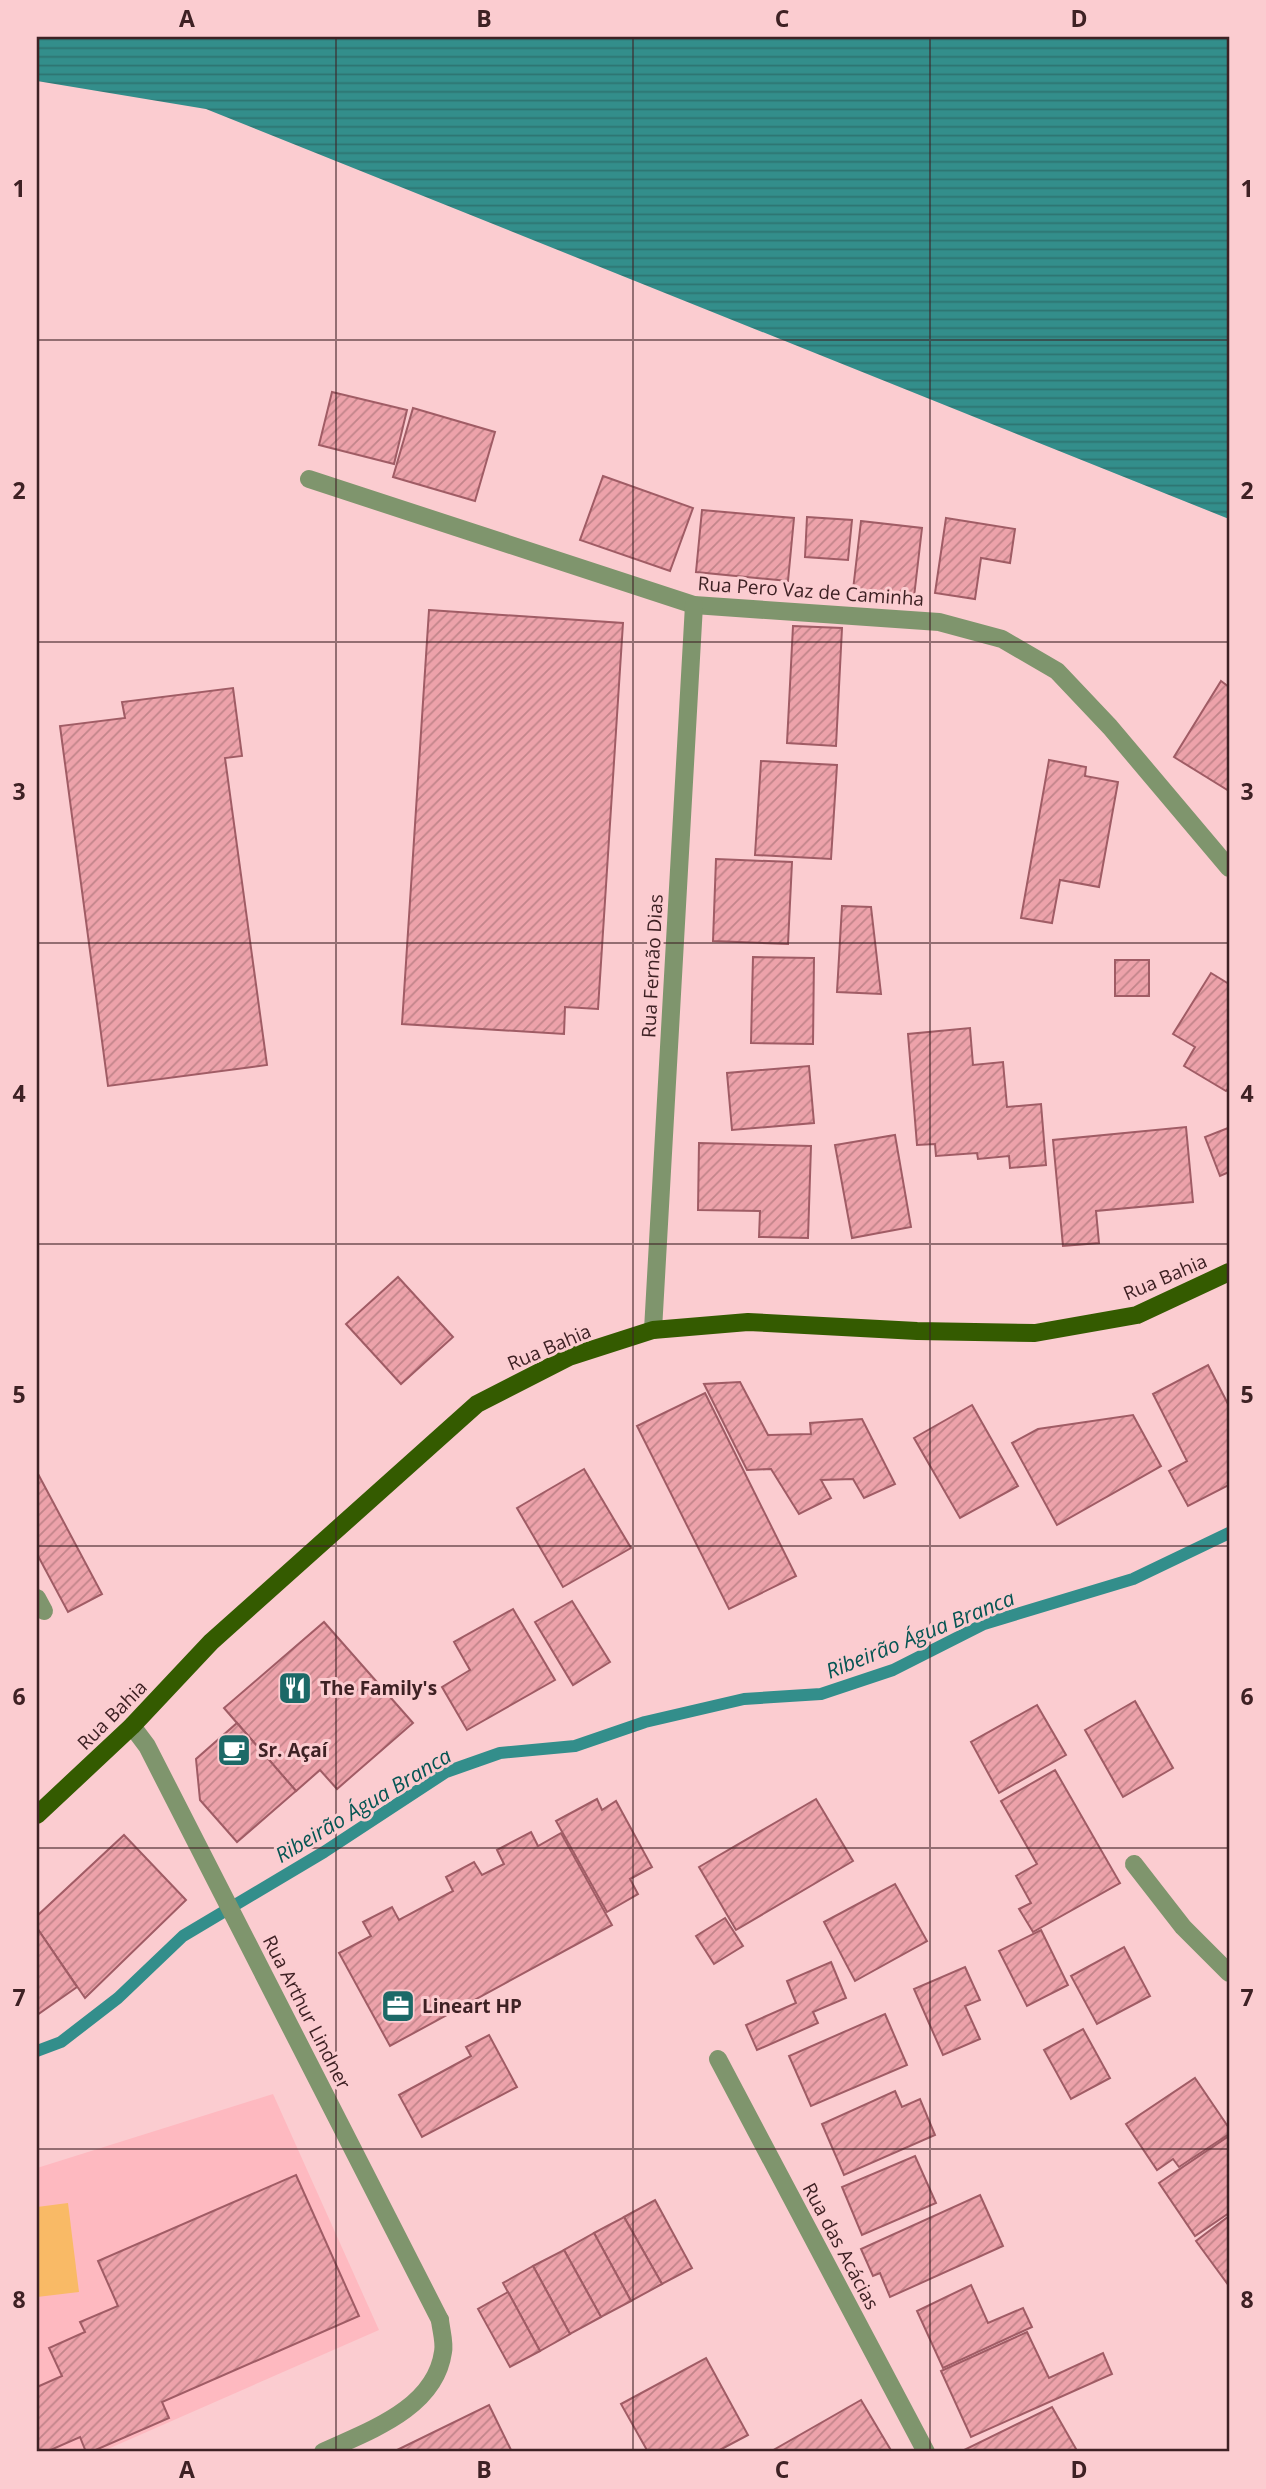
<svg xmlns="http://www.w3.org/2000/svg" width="1266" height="2489" font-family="'Open Sans',sans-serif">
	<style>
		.built { fill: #feb9c0 }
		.park { fill: #f9ba66 }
		.water { fill: url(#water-rules) }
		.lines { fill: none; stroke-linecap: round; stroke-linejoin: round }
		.stream { stroke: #338e8b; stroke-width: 12 }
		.building { fill: url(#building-hatch); stroke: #a05c65; stroke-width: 2 }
		.lane { stroke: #7f956d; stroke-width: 18 }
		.street { stroke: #7f956d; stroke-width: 18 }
		.primary { stroke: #345b00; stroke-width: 18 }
		.grid { fill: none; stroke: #3e2124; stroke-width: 2; stroke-opacity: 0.55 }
		.labels { text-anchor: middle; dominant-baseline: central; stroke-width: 6; stroke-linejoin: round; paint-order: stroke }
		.street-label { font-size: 19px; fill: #3e2124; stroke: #fbccd0 }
		.poi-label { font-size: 19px; font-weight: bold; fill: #3e2124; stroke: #fbccd0; text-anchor: start }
		.water-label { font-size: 21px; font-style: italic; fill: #055553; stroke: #fbccd0 }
		.neatline { fill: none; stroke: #3e2124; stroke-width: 2.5 }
		.grid-label { font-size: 23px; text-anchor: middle; font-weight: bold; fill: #3e2124 }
	</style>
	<defs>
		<pattern id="water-rules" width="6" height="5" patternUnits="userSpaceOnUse" patternTransform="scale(1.75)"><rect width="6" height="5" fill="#338e8b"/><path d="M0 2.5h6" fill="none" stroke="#2d7471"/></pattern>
		<pattern id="building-hatch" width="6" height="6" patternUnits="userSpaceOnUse" patternTransform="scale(1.75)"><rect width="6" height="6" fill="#eda2aa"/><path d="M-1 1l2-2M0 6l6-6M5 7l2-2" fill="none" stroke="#c1848a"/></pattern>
	</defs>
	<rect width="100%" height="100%" fill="#fbccd0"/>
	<!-- built -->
	<path class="built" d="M273 2094 379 2330 101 2452H37V2168Z"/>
	<!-- park -->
	<path class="park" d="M68 2203 79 2292 37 2297V2207Z"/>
	<!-- water -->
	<path class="water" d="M37 37H1229V519L206 109 37 81Z"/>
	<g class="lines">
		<!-- stream -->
		<path class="stream" d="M37 2051 61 2042 118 1998 183 1936 324 1852 446 1772 500 1753 575 1746 645 1722 744 1699 821 1694 893 1670 984 1624 1133 1579 1229 1533"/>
	</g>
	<!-- building -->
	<g class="building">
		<path d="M332 392 407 410 394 464 319 445Z"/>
		<path d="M413 408 495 432 475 501 393 477Z"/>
		<path d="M603 476 693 508 670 571 580 540Z"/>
		<path d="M702 510 794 518 788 581 696 572Z"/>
		<path d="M807 517 852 520 848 560 805 557Z"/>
		<path d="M946 518 1015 529 1010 563 981 558 975 599 935 593Z"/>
		<path d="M861 521 922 528 914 597 853 590Z"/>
		<path d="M429 610 623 623 598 1009 565 1007 564 1034 402 1024Z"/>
		<path d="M793 626 842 628 836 746 787 743Z"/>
		<path d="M1221 681 1229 687V791L1174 757Z"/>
		<path d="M233 688 242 756 225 758 267 1065 108 1086 60 726 125 718 122 702Z"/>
		<path d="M1049 760 1086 767 1085 776 1118 782 1099 887 1060 880 1052 923 1021 918Z"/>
		<path d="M761 761 837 765 831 859 755 855Z"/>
		<path d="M716 859 792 862 788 944 713 941Z"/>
		<path d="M842 906 871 907 881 994 837 992Z"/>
		<path d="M753 957 814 958 813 1044 751 1043Z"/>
		<rect x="1115" y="960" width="34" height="36"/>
		<path d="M1211 973 1229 984V1087L1226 1091 1184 1066 1195 1047 1173 1034Z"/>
		<path d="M970 1028 973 1065 1003 1062 1007 1107 1041 1104 1046 1165 1010 1168 1009 1156 978 1159 977 1153 936 1156 935 1144 917 1145 908 1034Z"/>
		<path d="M809 1066 814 1123 732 1130 727 1073Z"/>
		<path d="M1186 1127 1193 1202 1096 1211 1099 1243 1063 1246 1053 1140Z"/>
		<path d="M1228 1128 1229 1172 1220 1176 1205 1137Z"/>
		<path d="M895 1135 911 1227 852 1238 835 1145Z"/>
		<path d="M699 1143 811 1146 808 1238 759 1237 760 1211 698 1210Z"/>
		<path d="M398 1277 453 1337 401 1384 346 1324Z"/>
		<path d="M1208 1365 1229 1406V1485L1188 1506 1169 1471 1187 1461 1153 1394Z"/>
		<path d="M740 1382 768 1435 811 1434 810 1423 862 1419 895 1484 864 1498 853 1479 821 1480 831 1498 799 1514 771 1469 747 1470 704 1384Z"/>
		<path d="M705 1393 796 1576 729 1609 637 1426Z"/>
		<path d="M972 1405 1018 1486 960 1518 914 1438Z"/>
		<path d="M1133 1415 1161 1466 1057 1525 1012 1443 1038 1429Z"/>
		<path d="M584 1469 631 1548 563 1587 517 1508Z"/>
		<path d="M37 1472 102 1594 68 1612 37 1554Z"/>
		<path d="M572 1601 610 1662 573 1685 535 1622Z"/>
		<path d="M513 1609 555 1680 467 1730 442 1687 470 1670 454 1642Z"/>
		<path d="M324 1622 413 1723 337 1789 320 1770 296 1791 224 1708Z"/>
		<path d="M1135 1701 1173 1768 1123 1797 1085 1730Z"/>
		<path d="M1037 1705 1066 1755 999 1793 971 1742Z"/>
		<path d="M237 1723 296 1791 237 1842 200 1800 196 1759Z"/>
		<path d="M1055 1770 1120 1883 1033 1932 1019 1909 1031 1903 1016 1876 1037 1864 1001 1801Z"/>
		<path d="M597 1799 602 1810 616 1801 652 1867 630 1879 638 1894 607 1912 556 1821Z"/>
		<path d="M816 1799 853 1861 736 1930 699 1867Z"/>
		<path d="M531 1832 538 1846 561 1833 612 1925 390 2046 339 1953 371 1936 363 1922 392 1907 399 1920 453 1891 446 1877 474 1862 482 1875 504 1864 497 1850Z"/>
		<path d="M124 1835 186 1900 85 1998 37 1928V1916Z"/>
		<path d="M895 1884 927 1941 855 1981 824 1922Z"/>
		<path d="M725 1918 743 1946 714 1964 696 1936Z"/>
		<path d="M37 1928 77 1987 37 2015Z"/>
		<path d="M1041 1930 1068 1985 1027 2006 999 1951Z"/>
		<path d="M1124 1947 1150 1996 1097 2024 1071 1976Z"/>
		<path d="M831 1962 846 1998 813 2012 818 2023 757 2050 746 2025 796 2003 787 1981Z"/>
		<path d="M965 1967 980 2000 965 2006 980 2039 943 2055 914 1989Z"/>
		<path d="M885 2014 907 2065 811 2106 789 2056Z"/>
		<path d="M1083 2029 1110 2078 1071 2099 1044 2050Z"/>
		<path d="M489 2035 517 2087 422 2137 399 2095 471 2056 466 2047Z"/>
		<path d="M1195 2078 1229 2128V2134L1179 2167 1173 2159 1157 2170 1126 2124Z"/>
		<path d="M895 2091 902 2107 920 2099 935 2135 844 2175 822 2124Z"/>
		<path d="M1229 2136V2213L1195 2236 1159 2183Z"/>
		<path d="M915 2156 936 2203 862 2235 842 2187Z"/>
		<path d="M296 2175 359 2316 162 2402 169 2418 91 2452H86L80 2437 46 2452H37V2387L62 2376 49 2348 85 2332 80 2322 118 2306 98 2261Z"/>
		<path d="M980 2195 1003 2246 890 2297 880 2273 873 2276 861 2249Z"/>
		<path d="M655 2200 692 2268 662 2284 624 2217Z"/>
		<path d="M1229 2216V2286L1196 2241Z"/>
		<path d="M624 2217 662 2284 631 2301 594 2233Z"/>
		<path d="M594 2233 631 2301 601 2317 564 2250Z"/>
		<path d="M564 2250 601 2317 570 2334 533 2266Z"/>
		<path d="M533 2266 570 2334 540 2351 503 2283Z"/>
		<path d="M971 2285 988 2323 1023 2308 1032 2327 943 2368 917 2311Z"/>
		<path d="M508 2292 540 2351 510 2367 478 2309Z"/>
		<path d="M1027 2332 1049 2378 1103 2353 1112 2374 971 2437 941 2371Z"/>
		<path d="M706 2358 748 2435 716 2452H648L621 2404Z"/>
		<path d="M861 2400 892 2452H770Z"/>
		<path d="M489 2405 512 2452H393Z"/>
		<path d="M1052 2407 1076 2449 1072 2452H966L964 2450Z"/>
	</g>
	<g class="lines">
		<!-- lane -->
		<g class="lane">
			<path d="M37 1598 44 1611"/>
			<path d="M323 2452C368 2431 435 2409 443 2352 445 2343 441 2330 440 2320"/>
		</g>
		<!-- street -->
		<g class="street">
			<path d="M309 479 694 605 939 622 1002 639 1057 671 1110 727 1229 868"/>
			<path d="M653 1330 694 605"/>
			<path d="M132 1726 147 1746 440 2320"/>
			<path d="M1134 1864 1183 1927 1229 1973"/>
			<path d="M718 2059 926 2452"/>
		</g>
		<!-- primary -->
		<path class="primary" d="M37 1815 132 1726 211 1642 477 1404 569 1357 653 1330 748 1322 917 1331 1035 1333 1137 1315 1229 1272"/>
	</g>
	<!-- grid -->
	<path class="grid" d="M336 37V2452M633 37V2452M930 37V2452M37 340H1229M37 642H1229M37 943H1229M37 1244H1229M37 1546H1229M37 1848H1229M37 2149H1229"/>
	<!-- icons -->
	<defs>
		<g id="restaurant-square" transform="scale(1.75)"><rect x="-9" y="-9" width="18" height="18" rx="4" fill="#1c6967" stroke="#fbccd0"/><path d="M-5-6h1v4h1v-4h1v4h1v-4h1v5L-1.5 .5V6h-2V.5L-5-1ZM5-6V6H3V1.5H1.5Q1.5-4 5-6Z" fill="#fff"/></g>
		<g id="cafe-square" transform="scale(1.75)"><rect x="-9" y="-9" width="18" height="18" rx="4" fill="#1c6967" stroke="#fbccd0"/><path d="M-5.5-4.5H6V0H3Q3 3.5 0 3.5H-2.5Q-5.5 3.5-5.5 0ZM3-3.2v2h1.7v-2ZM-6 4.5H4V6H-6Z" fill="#fff"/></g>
		<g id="office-square" transform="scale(1.75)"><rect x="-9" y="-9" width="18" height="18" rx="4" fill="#1c6967" stroke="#fbccd0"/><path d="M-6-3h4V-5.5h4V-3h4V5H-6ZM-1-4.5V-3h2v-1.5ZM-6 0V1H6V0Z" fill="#fff"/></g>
	</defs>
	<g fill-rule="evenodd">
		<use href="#restaurant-square" x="295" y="1688"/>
		<use href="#cafe-square" x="234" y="1750"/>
		<use href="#office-square" x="398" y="2006"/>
	</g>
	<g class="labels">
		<!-- street labels -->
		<g class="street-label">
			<text transform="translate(811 591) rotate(4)">Rua Pero Vaz de Caminha</text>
			<text transform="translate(652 966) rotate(-87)">Rua Fernão Dias</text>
			<text transform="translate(1165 1277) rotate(-23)">Rua Bahia</text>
			<text transform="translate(549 1347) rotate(-23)">Rua Bahia</text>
			<text transform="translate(112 1715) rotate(-45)">Rua Bahia</text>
			<text transform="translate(307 2012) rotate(63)">Rua Arthur Lindner</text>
			<text transform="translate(841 2246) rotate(62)">Rua das Acácias</text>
		</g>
		<!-- poi labels -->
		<g class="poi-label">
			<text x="320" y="1688">The Family's</text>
			<text x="258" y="1750">Sr. Açaí</text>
			<text x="422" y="2006">Lineart HP</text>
		</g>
		<!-- water labels -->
		<g class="water-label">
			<text transform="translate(920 1634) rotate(-22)">Ribeirão Água Branca</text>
			<text transform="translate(363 1805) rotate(-31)">Ribeirão Água Branca</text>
		</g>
	</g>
	<!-- border -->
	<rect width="1266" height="2489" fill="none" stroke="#fbccd0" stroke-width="77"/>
	<rect x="38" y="38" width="1190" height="2412" class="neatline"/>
	<g class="grid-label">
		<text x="187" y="27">A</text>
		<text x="484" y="27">B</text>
		<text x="782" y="27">C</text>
		<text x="1079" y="27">D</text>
		<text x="19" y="197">1</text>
		<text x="1247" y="197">1</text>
		<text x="19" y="499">2</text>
		<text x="1247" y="499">2</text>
		<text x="19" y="800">3</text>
		<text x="1247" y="800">3</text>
		<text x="19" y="1102">4</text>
		<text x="1247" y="1102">4</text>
		<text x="19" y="1403">5</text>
		<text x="1247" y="1403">5</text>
		<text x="19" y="1705">6</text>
		<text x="1247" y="1705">6</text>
		<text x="19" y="2006">7</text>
		<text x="1247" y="2006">7</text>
		<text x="19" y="2308">8</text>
		<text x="1247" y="2308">8</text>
		<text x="187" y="2478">A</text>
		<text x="484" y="2478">B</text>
		<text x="782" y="2478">C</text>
		<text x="1079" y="2478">D</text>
	</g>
</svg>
